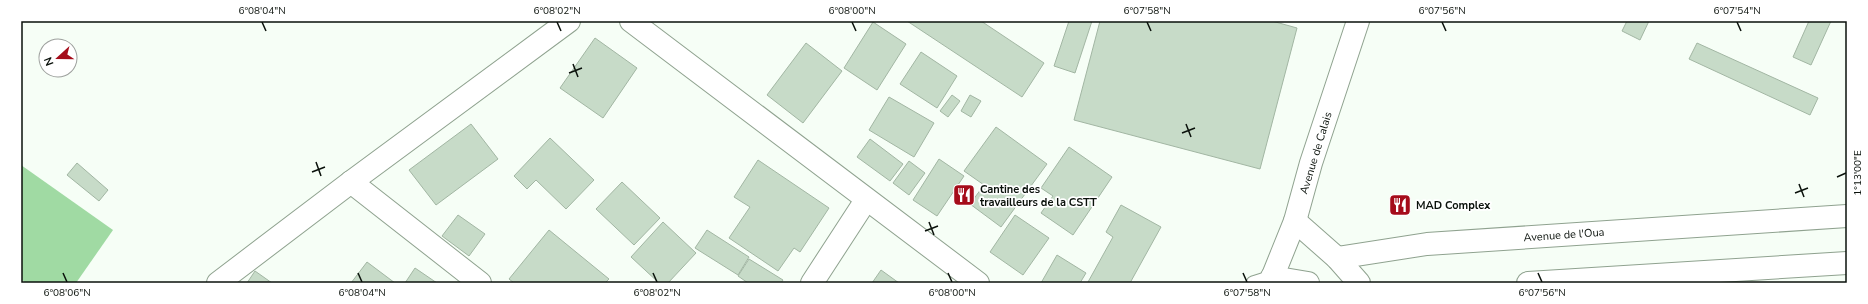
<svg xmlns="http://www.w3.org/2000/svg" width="1868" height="304" font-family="'Nunito Sans',sans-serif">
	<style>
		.green { fill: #a0daa3 }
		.building { fill: #c7dbc8; stroke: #a2b6a3 }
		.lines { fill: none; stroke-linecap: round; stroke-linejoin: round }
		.lane-casing { stroke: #8fa28f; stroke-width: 15 }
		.street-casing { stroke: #8fa28f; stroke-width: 24 }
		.secondary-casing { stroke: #8fa28f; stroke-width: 24 }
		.lane { stroke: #fff; stroke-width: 13 }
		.street { stroke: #fff; stroke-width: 22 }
		.secondary { stroke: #fff; stroke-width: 22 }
		.ticks { fill: none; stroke: #0a110b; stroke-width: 1.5 }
		.labels { text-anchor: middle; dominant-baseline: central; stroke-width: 3.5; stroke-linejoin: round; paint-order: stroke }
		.street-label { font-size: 11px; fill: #0a110b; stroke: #fff }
		.poi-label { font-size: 11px; font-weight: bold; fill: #0a110b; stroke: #fff; text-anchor: start }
		.neatline { fill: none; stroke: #0a110b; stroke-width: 1.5 }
		.ticks-label { font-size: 10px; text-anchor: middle; fill: #0a110b }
	</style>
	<rect width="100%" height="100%" fill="#f6fef6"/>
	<!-- green -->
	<path class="green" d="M21 165 113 230 76 283H26L21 279Z"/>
	<!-- building -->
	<g class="building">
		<path d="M907 21H981L1044 63 1022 97Z"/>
		<path d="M1069 21H1092L1075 73 1054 66Z"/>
		<path d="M1100 21H1272L1297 28 1260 169 1074 120Z"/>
		<path d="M1627 21H1649L1640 40 1622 31Z"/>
		<path d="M1809 21H1831L1811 65 1793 57Z"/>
		<path d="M873 22 906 44 877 90 844 68Z"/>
		<path d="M595 38 637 68 603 118 560 88Z"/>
		<path d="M806 43 842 71 803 123 767 95Z"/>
		<path d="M1697 43 1818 98 1810 115 1689 59Z"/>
		<path d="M921 52 957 76 937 108 900 84Z"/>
		<path d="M952 95 960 101 948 117 940 111Z"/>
		<path d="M970 95 981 101 971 117 961 111Z"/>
		<path d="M889 97 934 123 914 157 869 130Z"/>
		<path d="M471 124 498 159 436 205 409 170Z"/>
		<path d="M996 127 1047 164 1001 227 970 204 984 185 964 171Z"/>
		<path d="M550 138 594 180 566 209 536 180 527 189 514 176Z"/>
		<path d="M870 139 903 164 890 181 857 157Z"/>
		<path d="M1069 147 1112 177 1073 235 1041 213 1053 196 1041 188Z"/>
		<path d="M939 159 964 176 937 216 913 200Z"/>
		<path d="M758 160 829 208 800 252 794 248 778 271 729 238 750 207 734 197Z"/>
		<path d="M909 161 925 173 909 195 893 183Z"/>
		<path d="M77 163 108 190 99 201 67 175Z"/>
		<path d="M622 182 660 218 634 245 596 209Z"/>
		<path d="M1121 205 1161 227 1130 283H1090L1088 282 1113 237 1106 232Z"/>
		<path d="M458 215 485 234 469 256 442 236Z"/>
		<path d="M1015 215 1049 238 1023 275 990 252Z"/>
		<path d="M663 222 696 253 668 283H659L631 257Z"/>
		<path d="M549 230 609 279 605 283H514L509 279Z"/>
		<path d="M707 230 749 257 738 275 695 248Z"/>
		<path d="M1057 255 1086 273 1080 283H1041Z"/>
		<path d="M749 259 783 280 781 283H748L738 276Z"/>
		<path d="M367 262 395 283H351Z"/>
		<path d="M415 268 437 283H405Z"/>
		<path d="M881 270 899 283H872Z"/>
		<path d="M255 271 272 283H247Z"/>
	</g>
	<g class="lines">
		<!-- lane casing -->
		<g class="lane-casing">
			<path id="lane" d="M1253 283 1272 277"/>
		</g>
		<!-- street casing -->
		<g class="street-casing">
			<g id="street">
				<path d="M631 21 978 283"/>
				<path d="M351 182 480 283"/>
				<path d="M1295 221 1337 258 1359 283"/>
				<path d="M1337 258 1427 244 1847 216"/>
				<path d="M1272 277 1308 283"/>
				<path d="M218 283 351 182 569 21"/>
				<path d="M812 283 866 200"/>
				<path d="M1528 283 1847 263"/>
			</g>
		</g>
		<!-- secondary casing -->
		<g class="secondary-casing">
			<path id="secondary" d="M1270 283 1295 221 1311 163 1358 21"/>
		</g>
		<!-- lane -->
		<use href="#lane" class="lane"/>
		<!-- street -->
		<use href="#street" class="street"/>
		<!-- secondary -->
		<use href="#secondary" class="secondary"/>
	</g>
	<!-- ticks -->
	<path class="ticks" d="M262 22 266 31M557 22 561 31M852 22 856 31M1147 22 1151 31M1442 22 1446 31M1737 22 1741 31M573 64 578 77M569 73 582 68M1186 124 1191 137M1182 133 1195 128M316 162 321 176M312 172 325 167M1837 177 1846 173M1799 184 1804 197M1795 193 1808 188M929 222 934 235M925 231 938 226M63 273 67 282M358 273 362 282M653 273 657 282M948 273 952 282M1243 273 1247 282M1538 273 1542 282"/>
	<!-- icons -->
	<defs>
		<g id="restaurant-square" transform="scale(1.15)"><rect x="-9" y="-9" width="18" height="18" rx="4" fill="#a50c1a" stroke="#fff"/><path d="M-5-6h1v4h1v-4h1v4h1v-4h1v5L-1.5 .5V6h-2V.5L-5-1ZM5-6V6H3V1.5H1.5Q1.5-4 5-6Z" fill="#fff"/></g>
	</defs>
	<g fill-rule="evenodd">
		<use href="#restaurant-square" x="964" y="195"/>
		<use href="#restaurant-square" x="1400" y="205"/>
	</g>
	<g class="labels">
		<!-- street labels -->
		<g class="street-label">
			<text transform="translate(1316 153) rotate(-73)">Avenue de Calais</text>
			<text transform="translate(1564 235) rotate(-4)">Avenue de l'Oua</text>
		</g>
		<!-- poi labels -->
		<g class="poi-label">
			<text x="980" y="189">Cantine des<tspan x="980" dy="13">travailleurs de la CSTT</tspan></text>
			<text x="1416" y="205">MAD Complex</text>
		</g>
	</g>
	<!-- border -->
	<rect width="1868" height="304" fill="none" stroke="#ffffff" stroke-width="44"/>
	<!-- north arrow -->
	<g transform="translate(58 58) rotate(249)"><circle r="19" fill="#ffffff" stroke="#9da09d"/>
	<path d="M0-3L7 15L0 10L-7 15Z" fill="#a50c1a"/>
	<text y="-6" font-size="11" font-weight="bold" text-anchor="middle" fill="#0a110b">N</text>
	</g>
	<rect x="22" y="22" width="1824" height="260" class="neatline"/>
	<g class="ticks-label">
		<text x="262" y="14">6°08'04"N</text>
		<text x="557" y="14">6°08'02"N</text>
		<text x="852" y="14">6°08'00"N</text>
		<text x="1147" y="14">6°07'58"N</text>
		<text x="1442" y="14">6°07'56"N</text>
		<text x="1737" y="14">6°07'54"N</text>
		<text transform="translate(1857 173) rotate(-90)" y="4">1°13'00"E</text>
		<text x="67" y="296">6°08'06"N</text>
		<text x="362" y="296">6°08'04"N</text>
		<text x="657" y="296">6°08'02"N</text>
		<text x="952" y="296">6°08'00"N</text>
		<text x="1247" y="296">6°07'58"N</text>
		<text x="1542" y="296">6°07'56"N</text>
	</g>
</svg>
